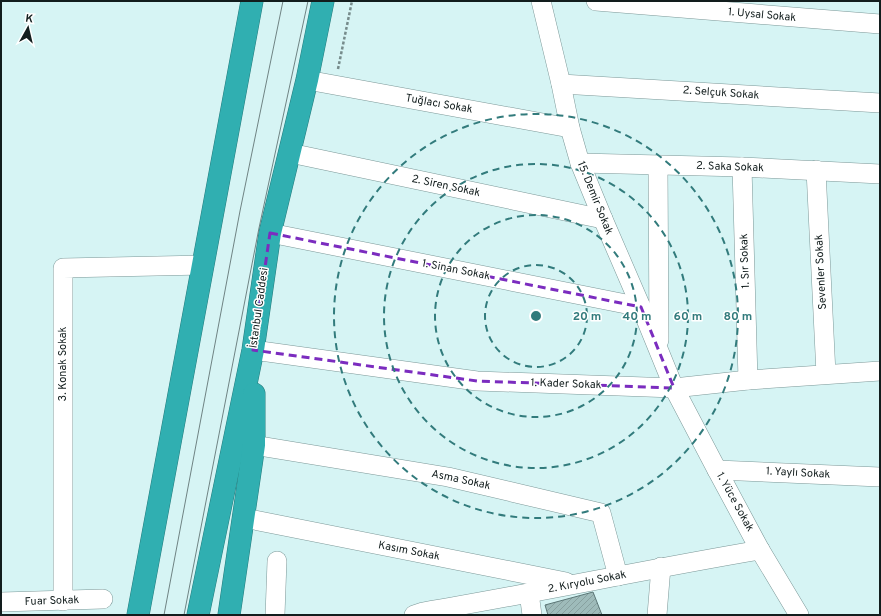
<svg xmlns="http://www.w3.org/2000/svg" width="881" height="616" font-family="Overpass,sans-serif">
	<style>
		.building { fill: url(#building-hatch); stroke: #5b7676 }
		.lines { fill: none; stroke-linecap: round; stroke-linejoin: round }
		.minor-casing { stroke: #7c9898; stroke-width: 20 }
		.highway-casing { stroke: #267c7d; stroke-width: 23 }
		.path { stroke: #768b8b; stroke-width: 2.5; stroke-dasharray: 3 2; stroke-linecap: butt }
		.minor { stroke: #fff; stroke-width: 19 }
		.highway { stroke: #30afb1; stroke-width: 22 }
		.tram { stroke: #6f8383; stroke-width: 1 }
		.marked { fill: none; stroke: #7b2cbf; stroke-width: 3; stroke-dasharray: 8 5; stroke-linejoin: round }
		.ring { fill: none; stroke: #327b7c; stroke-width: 2; stroke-dasharray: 7 5 }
		.labels { text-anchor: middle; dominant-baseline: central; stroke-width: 3; stroke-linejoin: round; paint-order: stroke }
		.street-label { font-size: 11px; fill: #121d1d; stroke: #fff }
		.centre { fill: #327b7c; stroke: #fff; stroke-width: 2 }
		.ring-label { font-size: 12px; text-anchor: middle; font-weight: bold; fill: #327b7c; stroke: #fff; stroke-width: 3; stroke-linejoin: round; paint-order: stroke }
	</style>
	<defs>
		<pattern id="building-hatch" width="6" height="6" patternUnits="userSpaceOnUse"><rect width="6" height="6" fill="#9ebbba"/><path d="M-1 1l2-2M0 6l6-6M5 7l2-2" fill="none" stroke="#87a09f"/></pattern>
	</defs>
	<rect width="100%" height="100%" fill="#d6f4f4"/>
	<!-- building -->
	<path class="building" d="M593 592 602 615H548L545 605Z"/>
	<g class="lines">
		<!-- minor casing -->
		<g class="minor-casing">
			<g id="minor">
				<path d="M541 1 561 84 570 128 580 163 603 219 641 307 674 388 717 470 760 550 799 615"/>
				<path d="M596 1 880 24"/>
				<path d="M307 80 570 128"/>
				<path d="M561 84 880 103"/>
				<path d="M290 153 603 219"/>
				<path d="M580 163 742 167 880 174"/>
				<path d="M658 165 659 340"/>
				<path d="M742 167 748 380"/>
				<path d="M816 170 826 374"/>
				<path d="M270 233 641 307"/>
				<path d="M253 350 477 381 674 388 748 380 880 371"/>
				<path d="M254 445 448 477 601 513 618 576"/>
				<path d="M717 470 880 477"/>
				<path d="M244 518 566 582"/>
				<path d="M529 593 532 615"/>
				<path d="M63 601V268L204 265"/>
				<path d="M1 602 103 599"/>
				<path d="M275 615 277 561"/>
				<path d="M414 615 423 612C536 593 648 569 760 550"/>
				<path d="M657 615 661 567"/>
			</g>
		</g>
		<!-- highway casing -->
		<g class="highway-casing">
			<g id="highway">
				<path d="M138 615 252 1"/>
				<path d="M198 615 253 350 270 233 307 80 323 1"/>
				<path d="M229 615 254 445V394"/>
			</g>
		</g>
		<!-- path -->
		<path class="path" d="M338 69 352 1"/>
		<!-- minor -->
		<use href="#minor" class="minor"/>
		<!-- highway -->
		<use href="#highway" class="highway"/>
		<!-- tram -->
		<g class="tram">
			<path d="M164 615 240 211 283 1"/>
			<path d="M184 615 259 228 308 1"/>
		</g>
	</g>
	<!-- marked area -->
	<path class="marked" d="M270 233 641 307 674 388 477 381 253 350Z"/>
	<!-- distance rings -->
	<g class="ring">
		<circle cx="536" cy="316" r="51"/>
		<circle cx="536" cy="316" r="101"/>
		<circle cx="536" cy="316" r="152"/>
		<circle cx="536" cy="316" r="202"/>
	</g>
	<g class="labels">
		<!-- street labels -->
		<g class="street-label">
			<text transform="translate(762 15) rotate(5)">1. Uysal Sokak</text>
			<text transform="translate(721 93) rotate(4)">2. Selçuk Sokak</text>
			<text transform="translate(439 104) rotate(10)">Tuğlacı Sokak</text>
			<text transform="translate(730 167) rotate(2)">2. Saka Sokak</text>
			<text transform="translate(446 186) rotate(12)">2. Siren Sokak</text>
			<text transform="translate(595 198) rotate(68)">15. Demir Sokak</text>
			<text transform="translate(745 261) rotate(-92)">1. Sır Sokak</text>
			<text transform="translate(456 270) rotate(11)">1. Sinan Sokak</text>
			<text transform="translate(821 272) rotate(-93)">Sevenler Sokak</text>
			<text transform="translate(259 308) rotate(-82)">İstanbul Caddesi</text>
			<text transform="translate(63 364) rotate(-90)">3. Konak Sokak</text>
			<text transform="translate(566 384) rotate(2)">1. Kader Sokak</text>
			<text transform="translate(798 473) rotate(3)">1. Yaylı Sokak</text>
			<text transform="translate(461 480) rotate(12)">Asma Sokak</text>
			<text transform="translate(735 502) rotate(61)">1. Yüce Sokak</text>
			<text transform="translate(409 551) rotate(11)">Kasım Sokak</text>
			<text transform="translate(587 582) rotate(-11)">2. Kıryolu Sokak</text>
			<text transform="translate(52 601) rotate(-2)">Fuar Sokak</text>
		</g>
	</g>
	<circle cx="536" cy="316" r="6" class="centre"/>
	<g class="ring-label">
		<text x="587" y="320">20 m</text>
		<text x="637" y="320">40 m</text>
		<text x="688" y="320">60 m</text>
		<text x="738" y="320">80 m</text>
	</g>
	<!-- border -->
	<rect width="881" height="616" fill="none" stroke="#121d1d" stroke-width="4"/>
	<!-- north arrow -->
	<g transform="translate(28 28) rotate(8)" stroke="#ffffff" stroke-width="3" paint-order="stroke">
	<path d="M0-3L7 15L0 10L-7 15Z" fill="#121d1d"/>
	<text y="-6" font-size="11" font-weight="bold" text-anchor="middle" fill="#121d1d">K</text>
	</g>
</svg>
